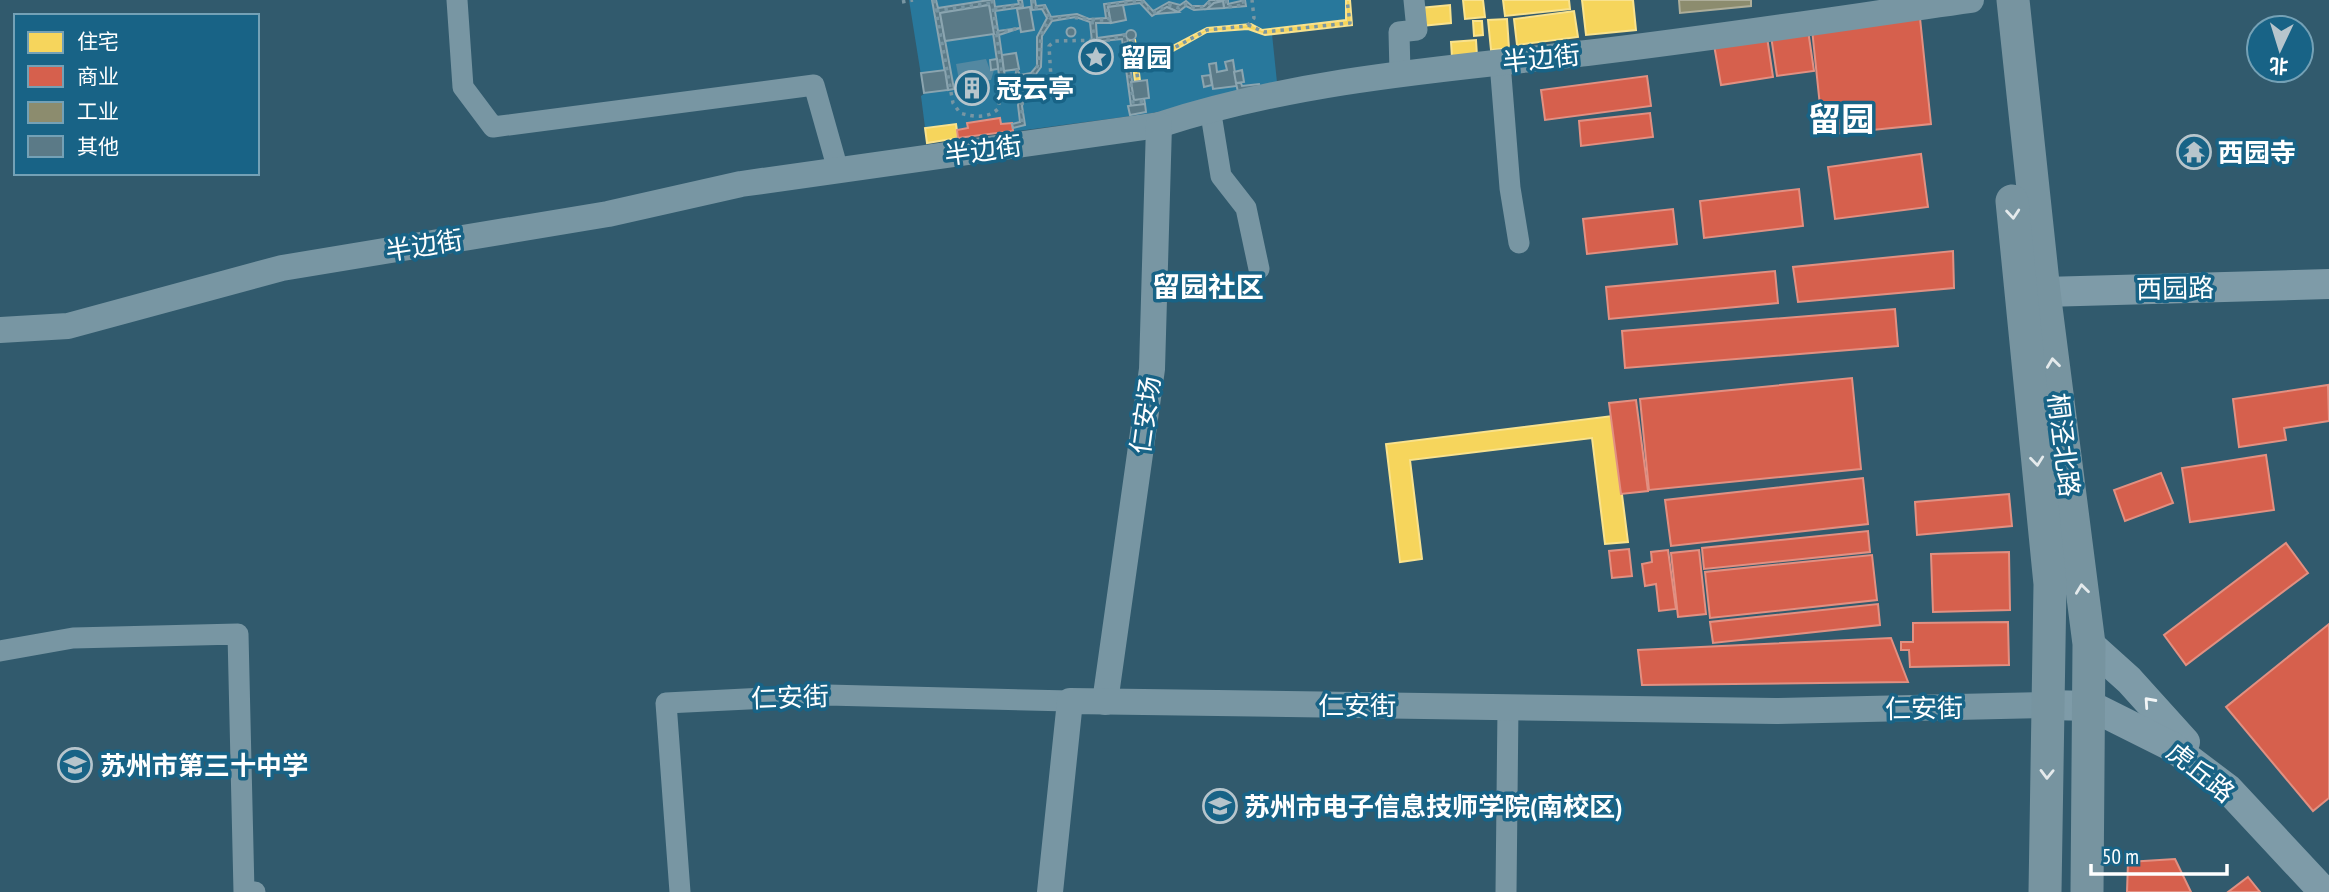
<svg xmlns="http://www.w3.org/2000/svg" width="2329" height="892" font-family="'PT Sans Narrow','Noto Sans SC',sans-serif">
	<style>
		.green { fill: #28789c }
		.water { fill: #5388a1 }
		.homes { fill: #f6d55c; stroke: #f9e28d; stroke-width: 2 }
		.shops { fill: #d6604d; stroke: #e29082; stroke-width: 2 }
		.industry { fill: #8c8c6e; stroke: #aeae9a; stroke-width: 2 }
		.building { fill: #5b7a87; stroke: #8ba5b0; stroke-width: 2 }
		.lines { fill: none; stroke-linecap: round; stroke-linejoin: round }
		.path { stroke: #7896a3; stroke-width: 3.5; stroke-dasharray: 3.5 5; stroke-linecap: butt }
		.minor { stroke: #7896a3; stroke-width: 21 }
		.tertiary { stroke: #7896a3; stroke-width: 26 }
		.secondary { stroke: #7e9ba8; stroke-width: 30 }
		.primary { stroke: #7794a0; stroke-width: 33 }
		.oneway { stroke: #e4eaec }
		.oneway2 { stroke: #f2f5f6 }
		.labels { text-anchor: middle; dominant-baseline: central; stroke-width: 7; stroke-linejoin: round; paint-order: stroke }
		.poi-label { font-size: 26px; font-weight: bold; fill: #fff; stroke: #186386; text-anchor: start }
		.street-label { font-size: 26px; fill: #fff; stroke: #186386 }
		.neighbourhood-label { font-size: 28px; font-weight: bold; fill: #fff; stroke: #186386 }
		.district-label { font-size: 33px; font-weight: bold; fill: #fff; stroke: #186386 }
	</style>
	<rect width="100%" height="100%" fill="#315a6d"/>
	<!-- green -->
	<path class="green" d="M909 0H1350L1352 25 1272 34 1278 92 1146 114 927 143 921 96 924 94Z"/>
	<!-- water -->
	<path class="water" d="M986 59 990 70H994L991 80H959L956 64Z"/>
	<!-- homes -->
	<g class="homes">
		<path d="M1346 0H1350L1352 25 1265 35 1248 29 1207 32 1173 51 1137 56 1140 81 1135 82 1130 40H1135L1137 51 1171 47 1207 28 1251 24 1262 30 1346 20Z"/>
		<path d="M1463 0H1483L1485 17 1465 19Z"/>
		<path d="M1503 0H1569L1570 9 1505 16Z"/>
		<path d="M1582 0H1633L1636 30 1586 35Z"/>
		<path d="M1450 5 1451 23 1422 26 1420 8Z"/>
		<path d="M1574 11 1578 37 1517 45 1514 19Z"/>
		<path d="M1507 19 1509 48 1491 50 1488 20Z"/>
		<path d="M1473 21H1482L1483 35 1474 36Z"/>
		<path d="M1476 40 1477 56 1452 58 1451 42Z"/>
		<path d="M956 124 958 138 927 143 925 128Z"/>
		<path d="M1612 416 1628 542 1605 544 1592 438 1410 460 1422 559 1400 562 1386 444Z"/>
	</g>
	<!-- shops -->
	<g class="shops">
		<path d="M1920 18 1931 124 1823 135 1812 29Z"/>
		<path d="M1808 30 1814 71 1777 76 1771 36Z"/>
		<path d="M1767 37 1773 77 1721 85 1714 45Z"/>
		<path d="M1647 76 1651 106 1545 120 1541 90Z"/>
		<path d="M1650 113 1653 137 1581 146 1579 121Z"/>
		<path d="M1000 118 1001 124 1012 123 1013 131 958 138 957 130 968 128 967 123Z"/>
		<path d="M1921 154 1928 207 1835 219 1828 167Z"/>
		<path d="M1799 189 1803 226 1704 238 1700 201Z"/>
		<path d="M1673 209 1677 244 1587 254 1583 219Z"/>
		<path d="M1953 251 1954 288 1798 302 1793 267Z"/>
		<path d="M1775 271 1778 303 1609 319 1606 287Z"/>
		<path d="M1895 309 1898 346 1625 368 1622 331Z"/>
		<path d="M1852 378 1861 469 1649 490 1640 399Z"/>
		<path d="M2328 385 2329 421 2284 428 2286 440 2239 447 2233 399Z"/>
		<path d="M1636 400 1648 491 1621 494 1609 403Z"/>
		<path d="M2266 455 2274 510 2190 522 2182 468Z"/>
		<path d="M2161 473 2173 503 2125 521 2114 490Z"/>
		<path d="M1863 478 1868 524 1671 546 1665 500Z"/>
		<path d="M2009 494 2012 526 1917 535 1915 502Z"/>
		<path d="M1868 531 1870 552 1704 569 1702 548Z"/>
		<path d="M2286 543 2308 573 2186 665 2164 635Z"/>
		<path d="M1629 549 1632 576 1612 578 1609 551Z"/>
		<path d="M1668 550 1676 609 1659 611 1656 584 1645 586 1642 564 1652 562 1651 552Z"/>
		<path d="M1699 550 1706 614 1678 617 1671 553Z"/>
		<path d="M2009 552 2010 610 1933 612 1931 554Z"/>
		<path d="M1872 555 1877 600 1710 618 1705 572Z"/>
		<path d="M1878 604 1880 625 1713 643 1710 622Z"/>
		<path d="M2008 622 2009 665 1910 667 1909 650H1901V642H1913V623Z"/>
		<path d="M2329 624V798L2313 811 2226 707Z"/>
		<path d="M1891 638 1908 682 1642 685 1638 650Z"/>
		<path d="M2175 859 2191 892H2127L2128 862Z"/>
		<path d="M2248 877 2260 892H2228Z"/>
	</g>
	<!-- industry -->
	<path class="industry" d="M1679 0H1751V6L1680 13Z"/>
	<!-- building -->
	<g class="building">
		<path d="M932 0H936L938 8 989 0H994L995 7 1019 4 1018 0H1022L1023 7 995 11 998 31 1020 28 999 35 1005 77 1015 76 1017 69 1020 75 1031 73 1037 66V37L1047 18 1042 9 1032 10 1031 0H1035L1036 6 1045 5 1051 17 1077 14 1089 19 1106 18 1104 4 1134 0H1143L1153 11 1169 2 1180 5 1186 1 1192 6H1204L1210 0H1228V4L1245 0 1246 6 1224 8 1223 1 1214 3 1207 9 1194 10 1186 6 1178 12 1167 7 1152 16 1140 3 1108 7 1111 23H1096L1097 38 1127 34 1134 100 1144 98 1145 104 1131 106 1122 39 1092 42 1090 22 1076 17 1052 21 1042 36 1041 67 1033 78 1017 80 1018 90 1026 92 1022 106 1025 125 1013 128 1012 124 1020 122 1018 105 1021 95 1014 93 1012 81 1000 82 989 5 940 13 954 89 948 90Z"/>
		<path d="M1223 1 1224 8 1207 9 1214 3Z"/>
		<path d="M989 5 994 34 945 41 940 13Z"/>
		<path d="M1123 5 1126 20 1111 23 1108 7Z"/>
		<path d="M1030 7 1034 30 1021 32 1017 9Z"/>
		<path d="M1167 7 1178 12 1155 14Z"/>
		<circle cx="1071" cy="32" r="4.5"/>
		<circle cx="1131" cy="35" r="5"/>
		<path d="M1016 53 1019 69 1004 71 1002 55Z"/>
		<path d="M997 59 998 69 991 70 990 60Z"/>
		<path d="M1233 60 1237 86 1213 89 1209 64 1216 63 1217 72 1227 70 1225 62Z"/>
		<path d="M945 70 948 90 924 93 921 73Z"/>
		<path d="M1242 70 1244 82 1236 83 1234 72Z"/>
		<path d="M1210 75 1212 85 1204 87 1202 76Z"/>
		<path d="M1147 80 1149 98 1134 100 1131 82Z"/>
		<circle cx="972" cy="88" r="8"/>
		<path d="M1236 83H1241L1242 86 1259 84 1260 90 1238 92Z"/>
		<path d="M1145 104 1146 112 1130 115 1128 106Z"/>
	</g>
	<g class="lines">
		<!-- path -->
		<g class="path">
			<path d="M934 0 953 103 960 113C974 117 987 119 998 109L1003 80"/>
			<path d="M992 0 1003 80 1033 75C1045 58 1034 37 1050 19 1072 14 1087 21 1109 20L1106 5 1141 1 1153 13 1169 5 1179 8 1186 4C1200 13 1204 4 1216 0"/>
			<path d="M1033 0 1034 8 1044 7 1050 19"/>
			<path d="M1226 0 1227 7 1244 5 1243 0"/>
			<path d="M902 2 913 0"/>
			<path d="M994 9 1021 5V0"/>
			<path d="M936 11 992 3"/>
			<path d="M1092 21 1094 40"/>
			<path d="M1248 25 1264 32 1350 23 1347 0"/>
			<path d="M996 33 1020 28"/>
			<path d="M1133 40 1138 81"/>
			<path d="M1134 54 1172 49 1207 30 1247 26 1254 18 1252 0"/>
			<path d="M1017 69 1018 78"/>
			<path d="M1014 78 1016 92 1024 94 1022 100"/>
			<path d="M1022 122V100L1039 97 1051 78 1049 46 1055 41 1110 40 1125 35 1133 102 1144 101"/>
		</g>
		<!-- minor -->
		<g class="minor">
			<path d="M457 0 463 87 493 127 814 85 838 170"/>
			<path d="M1500 63 1510 188 1519 243"/>
			<path d="M1400 73 1399 32 1417 30 1414 0"/>
			<path d="M1210 108 1221 176 1246 208 1259 269"/>
			<path d="M0 651 73 638 238 634 244 892H255"/>
			<path d="M680 892 666 703 827 695 1070 701"/>
			<path d="M1506 892 1508 707"/>
		</g>
		<!-- tertiary -->
		<g class="tertiary">
			<path d="M0 330 68 326 282 268 608 214 741 184 1159 125C1297 80 1443 69 1587 53 1715 38 1843 18 1971 0"/>
			<path d="M1105 702 1152 369 1159 125"/>
			<path d="M1050 892 1070 701 1776 711 2048 705"/>
		</g>
		<!-- secondary -->
		<g class="secondary">
			<path d="M2021 295 2044 292 2329 284"/>
			<path d="M2089 644 2129 680 2185 742"/>
			<path d="M2048 705 2091 706 2171 746 2228 789 2324 892"/>
		</g>
		<!-- primary -->
		<g class="primary">
			<path d="M2013 0 2044 292 2089 644 2087 892"/>
			<path d="M2012 201 2050 584 2045 892"/>
		</g>
	</g>
	<!-- one-way arrows -->
	<defs><path id="oneway-chevron" d="M-2-3.5L2.5 0L-2 3.5" fill="none" stroke-width="1.6" stroke-linecap="round" stroke-linejoin="round" transform="scale(1.75)"/></defs>
	<g class="oneway">
		<use href="#oneway-chevron" transform="translate(2013 214) rotate(85)"/>
		<use href="#oneway-chevron" transform="translate(2053 363) rotate(-97)"/>
		<use href="#oneway-chevron" transform="translate(2037 461) rotate(84)"/>
		<use href="#oneway-chevron" transform="translate(2082 589) rotate(-97)"/>
		<use href="#oneway-chevron" transform="translate(2047 774) rotate(91)"/>
	</g>
	<use class="oneway2" href="#oneway-chevron" transform="translate(2149 702) rotate(-132)"/>
	<!-- icons -->
	<defs>
		<g id="sight-ring" transform="scale(1.75)"><circle r="9.5" fill="#186386" stroke="#b7c5cc" stroke-width="1.5"/><path d="M0-6L1.8-2.2L6-1.7L2.9 1.2L3.7 5.4L0 3.3L-3.7 5.4L-2.9 1.2L-6-1.7L-1.8-2.2Z" fill="#b7c5cc"/></g>
		<g id="building-ring" transform="scale(1.75)"><circle r="9.5" fill="#186386" stroke="#b7c5cc" stroke-width="1.5"/><path d="M-4-6H4V6H1V3H-1V6H-4ZM-2.5-4.3h1.7v1.8h-1.7ZM.8-4.3h1.7v1.8H.8ZM-2.5-1h1.7V.8h-1.7ZM.8-1h1.7V.8H.8Z" fill="#b7c5cc"/></g>
		<g id="temple-ring" transform="scale(1.75)"><circle r="9.5" fill="#186386" stroke="#b7c5cc" stroke-width="1.5"/><path d="M0-6L5-2H3V0L6.5 2.5H4V6H1.5V3h-3V6H-4V2.5H-6.5L-3 0V-2H-5Z" fill="#b7c5cc"/></g>
		<g id="school-ring" transform="scale(1.75)"><circle r="9.5" fill="#186386" stroke="#b7c5cc" stroke-width="1.5"/><path d="M0-5L7-2L0 1L-7-2ZM-4 1L0 2.5L4 1V4Q0 6-4 4Z" fill="#b7c5cc"/></g>
		<g id="university-ring" transform="scale(1.75)"><circle r="9.5" fill="#186386" stroke="#b7c5cc" stroke-width="1.5"/><path d="M0-5L7-2L0 1L-7-2ZM-4 1L0 2.5L4 1V4Q0 6-4 4Z" fill="#b7c5cc"/></g>
	</defs>
	<g fill-rule="evenodd">
		<use href="#sight-ring" x="1096" y="57"/>
		<use href="#building-ring" x="972" y="88"/>
		<use href="#temple-ring" x="2194" y="152"/>
		<use href="#school-ring" x="75" y="765"/>
		<use href="#university-ring" x="1220" y="806"/>
	</g>
	<g class="labels">
		<!-- poi labels -->
		<g class="poi-label">
			<text x="1120" y="57">留园</text>
			<text x="996" y="88">冠云亭</text>
			<text x="2218" y="152">西园寺</text>
			<text x="100" y="765">苏州市第三十中学</text>
			<text x="1244" y="806">苏州市电子信息技师学院(南校区)</text>
		</g>
		<!-- street labels -->
		<g class="street-label">
			<text transform="translate(1541 58) rotate(-6)">半边街</text>
			<text transform="translate(983 150) rotate(-8)">半边街</text>
			<text transform="translate(424 245) rotate(-9)">半边街</text>
			<text transform="translate(2175 288) rotate(-1)">西园路</text>
			<text transform="translate(1145 415) rotate(-82)">仁安场</text>
			<text transform="translate(2064 445) rotate(83)">桐泾北路</text>
			<text transform="translate(790 697) rotate(-2)">仁安街</text>
			<text x="1357" y="705">仁安街</text>
			<text transform="translate(1924 708) rotate(-1)">仁安街</text>
			<text transform="translate(2201 772) rotate(39)">虎丘路</text>
		</g>
		<!-- neighbourhood labels -->
		<g class="neighbourhood-label">
			<text x="1208" y="286">留园社区</text>
		</g>
		<!-- district labels -->
		<g class="district-label">
			<text x="1841" y="118">留园</text>
		</g>
	</g>
	<!-- legend -->
	<rect x="14" y="14" width="245" height="161" fill="#186386" stroke="#74a1b6" stroke-width="2"/>
	<rect x="28" y="32" width="35" height="21" fill="#f6d55c" stroke="#74a1b6" stroke-width="2"/>
	<text x="77" y="49" font-size="21" fill="#ffffff">住宅</text>
	<rect x="28" y="66" width="35" height="21" fill="#d6604d" stroke="#74a1b6" stroke-width="2"/>
	<text x="77" y="84" font-size="21" fill="#ffffff">商业</text>
	<rect x="28" y="102" width="35" height="21" fill="#8c8c6e" stroke="#74a1b6" stroke-width="2"/>
	<text x="77" y="119" font-size="21" fill="#ffffff">工业</text>
	<rect x="28" y="136" width="35" height="21" fill="#5b7a87" stroke="#74a1b6" stroke-width="2"/>
	<text x="77" y="154" font-size="21" fill="#ffffff">其他</text>
	<!-- north arrow -->
	<g transform="translate(2280 49) rotate(184)"><circle r="33" fill="#186386" stroke="#74a1b6" stroke-width="2"/>
	<path d="M0-5L12 26L0 18L-12 26Z" fill="#b7c5cc"/>
	<text y="-10" font-size="19" font-weight="bold" text-anchor="middle" fill="#ffffff">北</text>
	</g>
	<!-- scale -->
	<path d="M2091 864v10h136v-10" fill="none" stroke="#ffffff" stroke-width="3.5"/>
	<text x="2102" y="864" font-size="21" fill="#ffffff" stroke="#186386" stroke-width="5" paint-order="stroke">50 m</text>
</svg>
